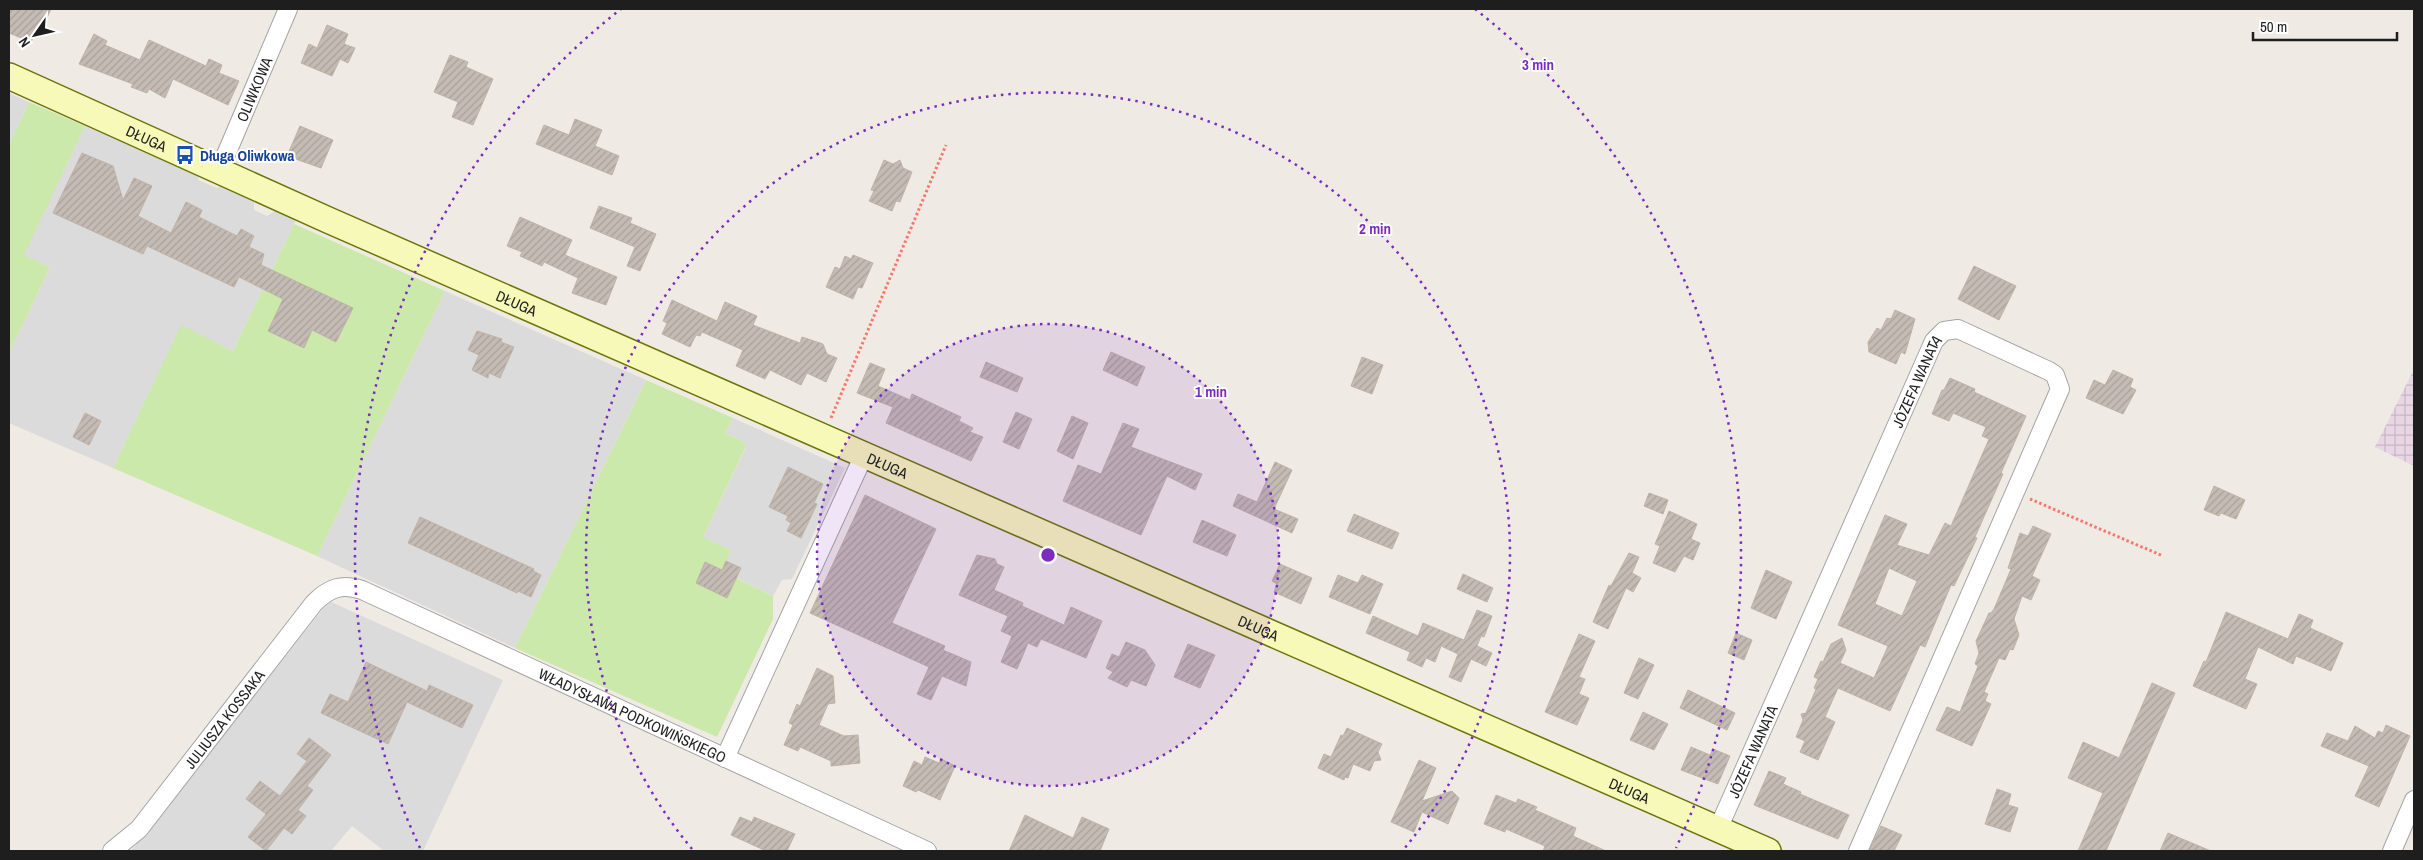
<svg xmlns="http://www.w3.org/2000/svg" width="2423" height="860" font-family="'Archivo Narrow',sans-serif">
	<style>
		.residential { fill: #dcdbdb }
		.industrial { fill: url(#industrial-grid) }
		.grass { fill: #cbe9aa }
		.building { fill: url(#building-hatch); stroke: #c1b2a7; fill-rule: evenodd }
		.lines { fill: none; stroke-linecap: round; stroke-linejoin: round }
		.street-casing { stroke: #a5a5a5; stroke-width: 20 }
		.secondary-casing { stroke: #6b7506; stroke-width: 28 }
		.path { stroke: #f9776c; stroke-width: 3; stroke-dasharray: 2.5 2.5; stroke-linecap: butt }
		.street { stroke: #fff; stroke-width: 18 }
		.secondary { stroke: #f7f9b9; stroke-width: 25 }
		.ring { fill: none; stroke: #7b2cbf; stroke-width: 2.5; stroke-dasharray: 2.5 5 }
		.labels { text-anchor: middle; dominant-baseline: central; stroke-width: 4; stroke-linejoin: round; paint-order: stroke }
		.street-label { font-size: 15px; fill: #1e1e1e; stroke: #fff }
		.transit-label { font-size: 15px; font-weight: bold; fill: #164399; stroke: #fff; text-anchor: start }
		.centre { fill: #7b2cbf; stroke: #fff; stroke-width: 2.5 }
		.ring-label { font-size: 15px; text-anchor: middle; font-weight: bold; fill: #7b2cbf; stroke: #fff; stroke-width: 4; stroke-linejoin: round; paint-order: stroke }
	</style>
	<defs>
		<pattern id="industrial-grid" width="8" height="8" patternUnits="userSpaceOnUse" patternTransform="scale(1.25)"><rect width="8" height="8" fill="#e8d6e5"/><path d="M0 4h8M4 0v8" fill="none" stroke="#c7b7c4"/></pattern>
		<pattern id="building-hatch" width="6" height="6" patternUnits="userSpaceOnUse" patternTransform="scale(1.25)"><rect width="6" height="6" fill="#c4bbb4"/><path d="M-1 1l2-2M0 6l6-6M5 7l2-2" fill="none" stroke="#a8a09a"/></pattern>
	</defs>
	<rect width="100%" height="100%" fill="#efebe4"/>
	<!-- residential -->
	<g class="residential">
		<path d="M9 93 29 102 9 145Z"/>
		<path d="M85 126 198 176V180L217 188 220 186 254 201V210L267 216 275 211 296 220 233 351 181 326 113 468 9 423V353L50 267 23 255Z"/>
		<path d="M445 291 646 380 515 648 317 556Z"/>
		<path d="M733 418 845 468 792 579 782 580 773 596 737 578 727 598 696 583 705 562 731 550 703 537 746 447 742 441 725 433Z"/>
		<path d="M329 601 503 680 423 851 383 850 352 826 331 851H131Z"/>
	</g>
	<!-- industrial -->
	<path class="industrial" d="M2414 369V466L2375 447Z"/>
	<!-- grass -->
	<g class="grass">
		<path d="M29 102 85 126 24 255 50 267 9 353V145Z"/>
		<path d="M294 224 445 291 317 556 113 468 181 325 233 351Z"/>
		<path d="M646 380 733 418 725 433 742 441 746 446 703 537 731 550 722 570 705 562 696 583 727 598 736 578 773 596V619L717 737 515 648Z"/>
	</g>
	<!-- building -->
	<g class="building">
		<path d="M9 9H51L40 33 36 31 31 42 9 33Z"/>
		<path d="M327 25 348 34 344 44 355 48 348 63 340 59 332 76 301 63 309 44 317 48Z"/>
		<path d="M94 34 107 41 105 45 140 60 149 40 206 66 209 59 222 65 219 73 239 81 228 105 173 79 165 98 149 89 147 93 131 87 133 84 79 64Z"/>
		<path d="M450 55 468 62 466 67 493 79 473 125 452 117 458 102 434 92Z"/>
		<path d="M575 119 602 130 595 146 619 156 612 175 536 144 544 125 569 135Z"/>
		<path d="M300 126 333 140 321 168 287 156Z"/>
		<path d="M82 153 113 166 123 200 134 178 152 186 138 216 171 233 186 202 202 210 199 217 237 236 241 229 254 236 249 247 264 254 261 265 353 308 336 342 312 330 304 348 268 331 283 299 239 277 234 287 147 246 143 254 53 213Z"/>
		<path d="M884 160 893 164 900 160 903 168 912 172 900 202 896 201 892 211 869 201 874 191 871 190Z"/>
		<path d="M599 206 632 218 630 223 656 234 640 271 627 266 635 247 590 228Z"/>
		<path d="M520 217 572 240 565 255 617 277 606 305 572 293 578 278 544 262 542 266 520 256 522 252 507 246Z"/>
		<path d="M853 255 873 263 862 288 858 287 853 299 826 287 835 267 840 269 845 256 851 259Z"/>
		<path d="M1974 266 2016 286 1999 320 1958 299Z"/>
		<path d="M672 300 717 321 725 302 757 316 753 325 800 343 802 337 823 344 827 354 837 358 826 382 807 373 801 385 770 370 765 379 736 366 743 350 702 332 700 336 696 335 690 347 662 334 667 323 663 321Z"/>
		<path d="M1895 310 1915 319 1905 354 1901 352 1896 364 1869 352 1868 342 1877 328 1881 330 1887 318 1891 319Z"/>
		<path d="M477 331 502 339 501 342 514 347 500 378 489 373 488 378 472 370 479 355 468 350Z"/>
		<path d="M1111 352 1145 367 1137 386 1103 370Z"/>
		<path d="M1362 357 1383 365 1372 394 1351 386Z"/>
		<path d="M986 362 1023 378 1017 392 980 377Z"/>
		<path d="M870 363 885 369 878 386 910 400 912 394 961 417 959 421 973 428 970 432 983 437 971 461 886 423 893 407 857 393Z"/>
		<path d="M2113 370 2133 379 2130 387 2136 390 2123 414 2086 398 2094 380 2105 385Z"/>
		<path d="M1950 378 1975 389 1974 392 2026 416 2001 473 2003 474 1975 537 1977 538 1954 586 1951 585 1925 647 1920 645 1890 711 1838 688 1825 717 1835 722 1818 760 1800 752 1805 741 1796 737 1803 720 1801 714 1806 713 1816 689 1814 688 1818 679 1814 677 1821 661 1823 662 1831 644 1842 638 1846 650 1840 663 1874 678 1888 646 1838 625 1885 515 1907 524 1897 545 1929 555 1945 523 1951 526 1989 439 1982 436 1986 427 1953 413 1949 421 1932 414 1942 390H1944ZM1889 568 1917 581 1902 616 1875 604Z"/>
		<path d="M1016 412 1032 419 1019 449 1003 442Z"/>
		<path d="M85 413 101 421 89 445 73 437Z"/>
		<path d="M1072 416 1088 423 1073 459 1057 451Z"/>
		<path d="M1123 423 1139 429 1131 447 1202 474 1195 490 1167 476 1141 535 1063 501 1078 465 1101 474Z"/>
		<path d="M1275 462 1292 470 1274 509 1298 519 1292 533 1233 506 1238 494 1257 502Z"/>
		<path d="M788 467 823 484 814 503 817 504 801 538 787 531 791 523 786 520 788 516 769 507Z"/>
		<path d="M2214 486 2245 500 2236 519 2221 513 2219 516 2204 510Z"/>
		<path d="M1649 493 1668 500 1663 514 1644 506Z"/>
		<path d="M865 495 936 529 892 623 945 646 943 650 971 662 966 686 942 676 931 700 917 694 929 667 810 613Z"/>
		<path d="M1669 511 1697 524 1691 539 1700 543 1693 560 1684 556 1675 572 1653 563 1660 546 1655 544Z"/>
		<path d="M1354 514 1399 533 1392 549 1347 531Z"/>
		<path d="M420 517 534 569 533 571 541 575 531 597 518 591 517 593 408 543Z"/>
		<path d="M1202 520 1236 535 1227 556 1193 542Z"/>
		<path d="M2033 526 2051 534 2032 576 2040 580 2031 600 2022 596 2014 619 2019 635 2013 650 2010 649 2005 660 1999 658 1984 692 1988 694 1985 701 1991 704 1972 746 1936 730 1947 707 1960 712 1978 666 1975 664 1979 653 1976 641 1989 613H1991L1994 609 2011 569 2008 568 2020 533 2028 536Z"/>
		<path d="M1629 553 1639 557 1632 573 1641 578 1633 592 1626 588 1608 629 1593 622 1609 585 1611 586Z"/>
		<path d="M977 555 995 559 997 564 1004 567 994 590 1023 603 1022 606 1064 625 1071 607 1102 621 1086 658 1041 639 1037 647 1028 643 1017 669 1001 662 1012 636 1001 631 1008 616 959 595Z"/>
		<path d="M726 561 741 568 727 598 696 583 705 562 722 570Z"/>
		<path d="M1280 564 1312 578 1301 604 1274 592 1277 584 1272 581Z"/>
		<path d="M1766 570 1792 582 1776 619 1751 608Z"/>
		<path d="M1463 574 1493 588 1487 602 1457 589Z"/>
		<path d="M1338 575 1358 583 1362 575 1383 584 1370 614 1329 597Z"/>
		<path d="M1477 610 1492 616 1484 637 1481 636 1477 646 1492 653 1486 666 1471 659 1461 682 1449 677 1458 654 1441 646 1435 662 1426 658 1422 667 1407 660 1410 652 1366 633 1373 616 1418 636 1423 623 1464 640Z"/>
		<path d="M2226 612 2288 639 2299 614 2313 620 2310 628 2343 643 2331 671 2296 656 2293 664 2258 647 2245 679 2257 684 2246 709 2193 686 2204 661 2206 662Z"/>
		<path d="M1736 633 1752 640 1744 660 1728 653Z"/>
		<path d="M1579 634 1595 641 1579 677 1585 679 1579 694 1589 698 1577 725 1545 712Z"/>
		<path d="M1126 642 1145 650 1155 665 1146 686 1131 680 1127 687 1108 678 1113 672 1106 668 1112 654 1119 657Z"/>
		<path d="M1188 644 1215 655 1200 688 1174 677Z"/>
		<path d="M1639 658 1654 665 1638 699 1624 693Z"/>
		<path d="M366 662 427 691 429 685 473 705 462 728 407 702 388 744 321 713 330 694 348 702Z"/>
		<path d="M817 668 833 676 835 703 828 704 819 725 844 736 858 735 860 763 831 766V761L800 747 798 751 784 745 793 725 789 723 797 704 800 706Z"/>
		<path d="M2152 683 2175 693 2106 851H2078L2103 793 2068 778 2083 742 2119 758Z"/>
		<path d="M1688 690 1735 713 1727 730 1680 708Z"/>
		<path d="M1643 712 1668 724 1654 750 1630 740Z"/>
		<path d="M2386 725 2410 736 2379 807 2355 796 2369 766 2321 746 2327 733 2348 741 2355 726 2375 738 2378 731 2383 733Z"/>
		<path d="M1347 728 1382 744 1378 752 1381 760 1374 761 1370 771 1353 764 1348 778 1345 777 1344 780 1318 768 1324 754 1331 757 1341 735 1343 736Z"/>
		<path d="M309 738 331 755 307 786 313 790 298 810 306 816 292 834 284 828 266 851 248 837 266 814 246 799 260 781 280 796 307 761 297 754Z"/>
		<path d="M1691 747 1710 755 1713 749 1730 756 1718 784 1681 770Z"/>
		<path d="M925 757 939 763 941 759 955 766 940 800 918 790 916 792 903 786 914 761 922 765Z"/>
		<path d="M1419 760 1436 768 1422 801 1452 791 1459 798 1448 824 1422 812 1414 832 1391 822Z"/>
		<path d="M1769 771 1786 778 1783 784 1801 792 1800 794 1849 815 1838 839 1754 805Z"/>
		<path d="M1997 789 2011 794 2008 805 2018 808 2010 832 1985 824Z"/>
		<path d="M1496 795 1516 803 1518 799 1537 807 1535 810 1576 828 1573 836 1606 851H1543L1545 846 1506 829 1505 832 1484 824Z"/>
		<path d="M1025 815 1073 838 1082 817 1109 829 1100 851H1009Z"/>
		<path d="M740 817 752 822 754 817 795 834 787 851H766L731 835Z"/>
		<path d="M1881 826 1902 835 1894 851H1869Z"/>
		<path d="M2168 833 2211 851H2160Z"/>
	</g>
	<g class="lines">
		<!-- street casing -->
		<g class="street-casing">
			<g id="street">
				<path id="s1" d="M219 171 288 9"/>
				<path d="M725 758 864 455"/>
				<path id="s2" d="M1718 829 1934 341 1944 331 1958 329 2049 371 2055 375 2060 389 1858 851"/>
				<path id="s3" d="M112 851 139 829 314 603C329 588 342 583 362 590L927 851"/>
				<path d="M2392 851 2414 800"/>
			</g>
		</g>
		<!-- secondary casing -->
		<g class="secondary-casing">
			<g id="secondary">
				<path id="s4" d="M9 76 328 220 1768 851"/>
			</g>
		</g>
		<!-- path -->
		<g class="path">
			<path d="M831 418 946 145"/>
			<path d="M2030 499 2163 556"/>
		</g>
		<!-- street -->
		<use href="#street" class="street"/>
		<!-- secondary -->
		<use href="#secondary" class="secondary"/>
	</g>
	<!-- distance rings -->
	<circle cx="1048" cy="555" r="231" fill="#7b2cbf" fill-opacity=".12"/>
	<g class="ring">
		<circle cx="1048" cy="555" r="231"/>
		<path d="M692 849A462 462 0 1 1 1404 849"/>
		<path d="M420 848A693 693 0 0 1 621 9M1475 9A693 693 0 0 1 1676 848"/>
	</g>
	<!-- icons -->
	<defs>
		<g id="bus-bare" transform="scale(1.5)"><path d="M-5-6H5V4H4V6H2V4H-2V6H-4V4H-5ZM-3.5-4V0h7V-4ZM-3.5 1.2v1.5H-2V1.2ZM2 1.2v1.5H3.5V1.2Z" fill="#1a4fb4" stroke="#fff" stroke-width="2.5" paint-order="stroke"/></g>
	</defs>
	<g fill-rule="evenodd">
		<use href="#bus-bare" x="185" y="155"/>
	</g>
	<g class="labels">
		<!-- street labels -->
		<g class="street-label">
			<text stroke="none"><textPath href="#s1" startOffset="89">OLIWKOWA</textPath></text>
			<text stroke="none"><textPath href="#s4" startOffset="151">DŁUGA</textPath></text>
			<text stroke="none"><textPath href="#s4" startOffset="556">DŁUGA</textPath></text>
			<text stroke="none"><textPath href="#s2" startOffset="490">JÓZEFA WANATA</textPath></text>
			<text stroke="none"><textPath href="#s4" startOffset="961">DŁUGA</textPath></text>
			<text stroke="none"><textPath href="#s4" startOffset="1366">DŁUGA</textPath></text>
			<text stroke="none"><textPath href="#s3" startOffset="672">WŁADYSŁAWA PODKOWIŃSKIEGO</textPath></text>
			<text stroke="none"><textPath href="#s3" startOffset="174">JULIUSZA KOSSAKA</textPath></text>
			<text stroke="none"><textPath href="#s2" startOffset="85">JÓZEFA WANATA</textPath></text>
			<text stroke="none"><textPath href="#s4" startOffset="1771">DŁUGA</textPath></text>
		</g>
		<!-- transit labels -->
		<g class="transit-label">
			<text x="200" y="155">Długa Oliwkowa</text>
		</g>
	</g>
	<circle cx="1048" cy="555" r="8" class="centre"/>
	<g class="ring-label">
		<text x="1538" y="70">3 min</text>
		<text x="1375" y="234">2 min</text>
		<text x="1211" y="397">1 min</text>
	</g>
	<!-- border -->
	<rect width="2423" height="860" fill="none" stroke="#1e1e1e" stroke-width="20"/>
	<!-- north arrow -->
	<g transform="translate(35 35) rotate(236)" stroke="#ffffff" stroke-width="4" paint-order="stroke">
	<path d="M0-4L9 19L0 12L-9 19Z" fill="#1e1e1e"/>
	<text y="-8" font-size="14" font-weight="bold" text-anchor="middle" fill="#1e1e1e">N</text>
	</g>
	<!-- scale -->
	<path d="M2253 32v8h144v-8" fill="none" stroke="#1e1e1e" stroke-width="2.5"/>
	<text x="2260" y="32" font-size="15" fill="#1e1e1e" stroke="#ffffff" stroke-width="4" paint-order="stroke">50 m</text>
</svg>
